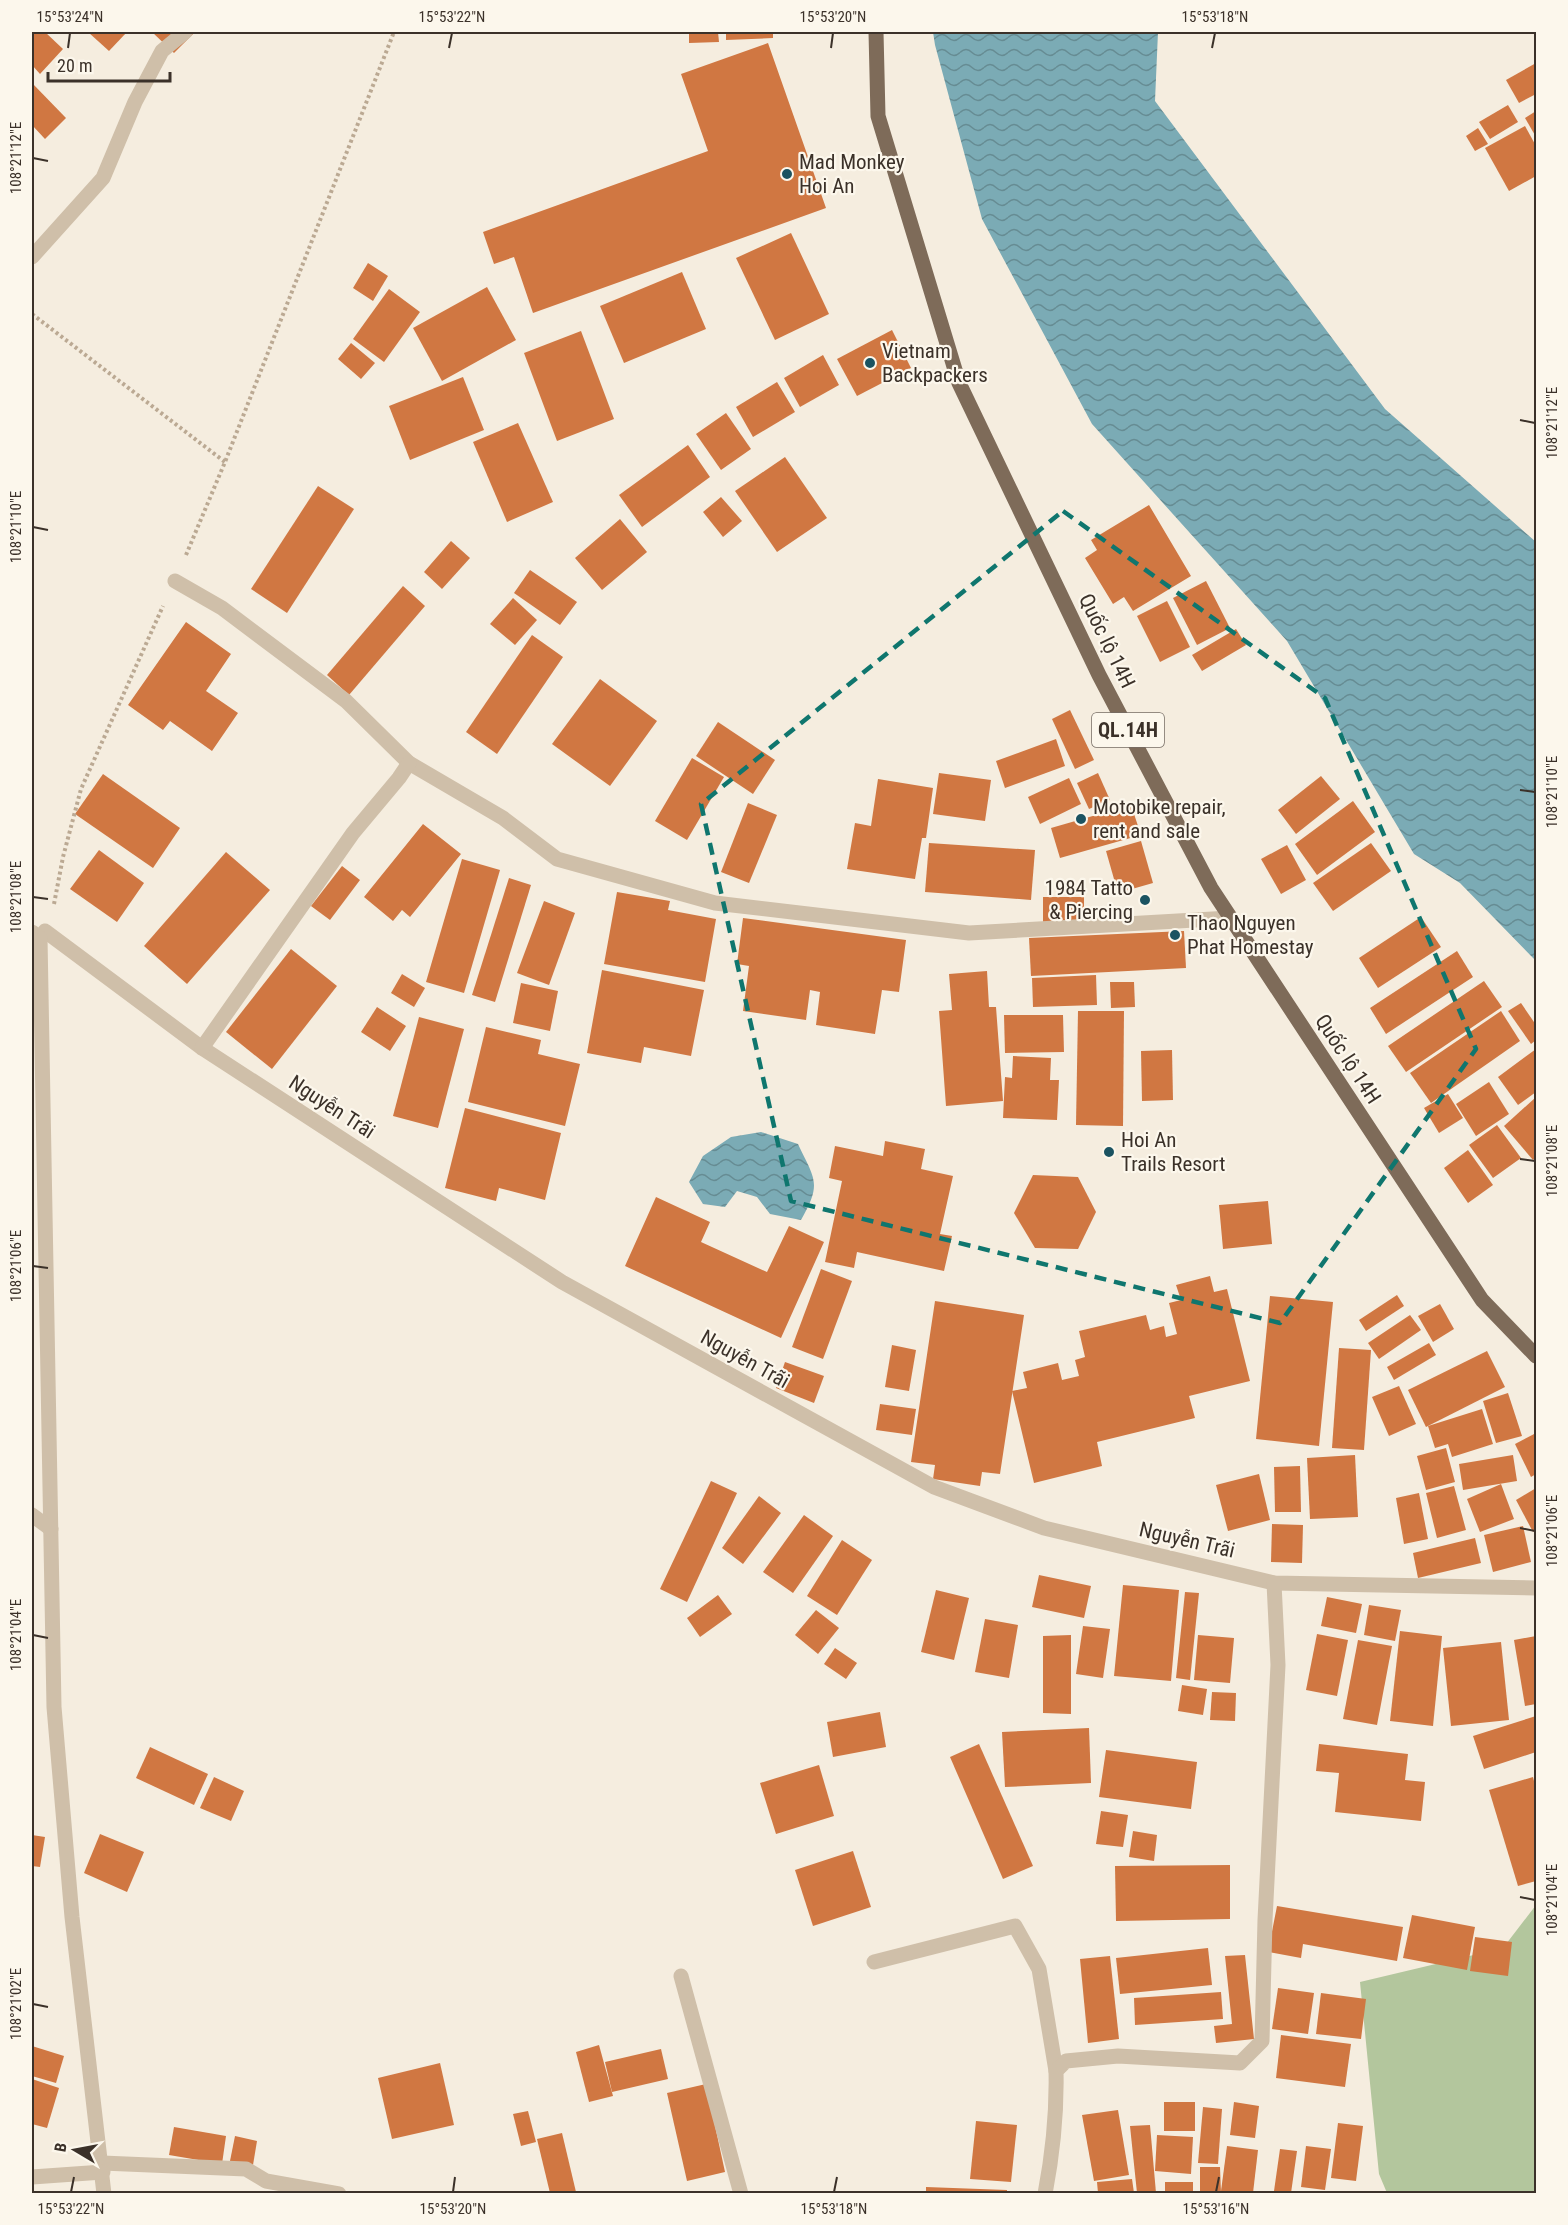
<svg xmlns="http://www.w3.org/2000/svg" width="1568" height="2225" font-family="'Roboto Condensed',sans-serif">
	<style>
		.green { fill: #b3c69d }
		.water { fill: url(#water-waves) }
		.building { fill: #d07742 }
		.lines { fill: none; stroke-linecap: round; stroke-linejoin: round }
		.path { stroke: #bba993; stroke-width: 4; stroke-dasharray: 3 3; stroke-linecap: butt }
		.service { stroke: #cfbfa9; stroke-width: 15 }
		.minor { stroke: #cfbfa9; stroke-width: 15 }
		.primary { stroke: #7e6b59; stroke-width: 15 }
		.marked { fill: none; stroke: #0f766e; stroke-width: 4.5; stroke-dasharray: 12 8; stroke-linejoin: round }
		.ticks { fill: none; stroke: #3b3129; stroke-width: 2 }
		.poi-dot { fill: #1b5361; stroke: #fcf7ec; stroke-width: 2 }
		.labels { text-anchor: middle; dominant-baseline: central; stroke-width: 4.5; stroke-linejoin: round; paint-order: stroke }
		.shield { fill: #fcf7ec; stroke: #756c64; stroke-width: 1.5 }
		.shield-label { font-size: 20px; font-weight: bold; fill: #3b3129 }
		.poi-label { font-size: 21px; fill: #3b3129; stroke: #fcf7ec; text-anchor: start }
		.street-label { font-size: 21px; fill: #3b3129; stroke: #fcf7ec }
		.neatline { fill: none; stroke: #3b3129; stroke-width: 2 }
		.ticks-label { font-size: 15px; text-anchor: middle; fill: #3b3129 }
	</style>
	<defs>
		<pattern id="water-waves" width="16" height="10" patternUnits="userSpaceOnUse" patternTransform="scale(1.5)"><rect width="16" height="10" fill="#7babb5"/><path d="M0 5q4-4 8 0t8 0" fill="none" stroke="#668c93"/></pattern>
	</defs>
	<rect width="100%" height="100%" fill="#f5eddf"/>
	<!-- green -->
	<path class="green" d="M1536 1905V2193H1387L1379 2174 1360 1982 1503 1948Z"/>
	<!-- water -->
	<g class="water">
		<path d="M933 32H1158L1155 101 1385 409 1536 542V961L1460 883 1414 854 1287 641 1092 424 982 219 935 45Z"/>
		<path d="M761 1132 798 1144C815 1180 822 1183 801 1220L770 1214 757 1197 737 1191 725 1207 703 1204 689 1182 703 1156 731 1137Z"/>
	</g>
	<!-- building -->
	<g class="building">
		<path d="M32 32H45L63 49 40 74 32 65Z"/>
		<path d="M88 32H127L109 51Z"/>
		<path d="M152 32H195L174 53Z"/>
		<path d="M689 32H718L719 42 689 43Z"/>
		<path d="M726 32H773V38L726 40Z"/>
		<path d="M768 43 826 208 533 313 514 257 494 264 483 232 708 151 681 74Z"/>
		<path d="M1536 63V94L1519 103 1506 80Z"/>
		<path d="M32 83 66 118 45 139 32 125Z"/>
		<path d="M1508 105 1518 122 1490 139 1479 122Z"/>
		<path d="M1536 111V137L1525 118Z"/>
		<path d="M1525 126 1536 146V176L1509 191 1485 148Z"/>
		<path d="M1478 128 1488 144 1475 151 1466 136Z"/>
		<path d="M791 233 829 314 775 340 736 258Z"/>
		<path d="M368 263 388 276 373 301 353 288Z"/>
		<path d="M682 272 706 329 624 363 600 306Z"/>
		<path d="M487 287 516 340 442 381 413 328Z"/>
		<path d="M389 289 420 312 384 362 353 339Z"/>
		<path d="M892 330 911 368 857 396 837 359Z"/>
		<path d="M581 331 614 419 557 441 524 353Z"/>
		<path d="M351 343 375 363 361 379 338 359Z"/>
		<path d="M823 355 839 385 800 407 784 378Z"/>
		<path d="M463 377 484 430 410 460 389 406Z"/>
		<path d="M777 382 795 412 753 437 736 407Z"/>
		<path d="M726 413 751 449 721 470 696 434Z"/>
		<path d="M518 423 553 502 507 522 473 442Z"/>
		<path d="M688 445 710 477 642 527 619 495Z"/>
		<path d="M785 457 827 518 777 552 735 491Z"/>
		<path d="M318 486 354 509 287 613 251 589Z"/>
		<path d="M721 497 742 521 723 537 703 512Z"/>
		<path d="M1149 505 1191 576 1133 611 1124 597 1113 604 1085 558 1097 550 1091 540Z"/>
		<path d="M620 519 647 552 602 590 575 558Z"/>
		<path d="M451 541 470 558 442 589 424 572Z"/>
		<path d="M530 570 577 602 560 625 514 593Z"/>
		<path d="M1206 581 1230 628 1197 645 1173 598Z"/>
		<path d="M403 586 425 606 349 695 327 675Z"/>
		<path d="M513 598 537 620 515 645 490 624Z"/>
		<path d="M1167 601 1190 647 1160 662 1137 616Z"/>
		<path d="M186 622 231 654 206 691 238 713 212 751 170 721 163 730 128 705Z"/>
		<path d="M1236 629 1246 645 1202 671 1192 655Z"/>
		<path d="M532 635 563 657 497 754 466 732Z"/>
		<path d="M600 679 657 721 610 786 552 744Z"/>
		<path d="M1070 710 1094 760 1075 769 1052 719Z"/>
		<path d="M718 722 775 760 753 794 696 756Z"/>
		<path d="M1056 739 1065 766 1005 788 996 761Z"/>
		<path d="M692 758 724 777 687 840 655 821Z"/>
		<path d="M939 773 991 780 985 821 933 814Z"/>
		<path d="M1098 773 1110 800 1089 809 1077 783Z"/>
		<path d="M103 774 180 828 153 868 75 814Z"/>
		<path d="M1321 776 1340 799 1296 834 1278 810Z"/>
		<path d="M1069 778 1081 804 1040 824 1028 797Z"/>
		<path d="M878 779 933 788 926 838H922L915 879 847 869 855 823 871 826Z"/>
		<path d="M1353 801 1375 832 1317 875 1295 844Z"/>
		<path d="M748 803 777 815 749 883 721 872Z"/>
		<path d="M1131 805 1141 835 1060 858 1051 828Z"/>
		<path d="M423 824 461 854 410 917 402 910 393 921 364 897Z"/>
		<path d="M1141 841 1153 883 1118 893 1106 851Z"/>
		<path d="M929 843 1035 850 1031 900 925 892Z"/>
		<path d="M1371 843 1391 871 1333 911 1313 883Z"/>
		<path d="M1287 845 1306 880 1281 894 1261 859Z"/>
		<path d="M99 850 144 883 117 922 70 889Z"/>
		<path d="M226 852 270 890 187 984 144 946Z"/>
		<path d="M462 859 500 870 464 993 426 982Z"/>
		<path d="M342 866 360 880 330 920 311 906Z"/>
		<path d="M509 878 531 885 495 1002 472 995Z"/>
		<path d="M617 892 670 901 668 910 716 919 705 982 604 964Z"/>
		<rect x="1043" y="897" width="41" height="25"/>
		<path d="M544 901 575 913 549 985 517 973Z"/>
		<path d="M1421 917 1441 947 1378 988 1359 958Z"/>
		<path d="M743 918 906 940 899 992 882 990 875 1034 816 1025 820 992 810 990 806 1020 743 1011 749 966 737 964Z"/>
		<path d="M1184 931 1186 968 1031 976 1029 938Z"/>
		<path d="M291 949 337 986 272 1069 226 1032Z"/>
		<path d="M1457 951 1473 977 1386 1034 1370 1008Z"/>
		<path d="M602 970 704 990 691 1056 644 1047 641 1063 587 1053Z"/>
		<path d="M987 971 989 1007H996L1003 1101 946 1106 939 1011 952 1010 949 974Z"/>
		<path d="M402 974 425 988 414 1007 391 993Z"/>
		<path d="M1096 975 1097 1005 1033 1007 1032 978Z"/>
		<path d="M1484 981 1502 1007 1406 1072 1388 1046Z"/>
		<path d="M1110 982H1134L1135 1007 1111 1008Z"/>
		<path d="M521 983 558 991 550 1031 513 1023Z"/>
		<path d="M1521 1003 1536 1025V1040L1531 1044 1508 1011Z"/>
		<path d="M377 1007 406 1026 390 1051 361 1032Z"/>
		<path d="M1078 1011H1124L1123 1126 1076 1125Z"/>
		<path d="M1501 1011 1520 1041 1431 1103 1410 1073Z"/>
		<path d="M1004 1015H1063L1064 1052 1005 1053Z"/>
		<path d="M419 1017 464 1029 438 1128 393 1116Z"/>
		<path d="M486 1027 541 1040 538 1054 580 1064 565 1126 468 1102Z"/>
		<path d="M1536 1049V1092L1518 1105 1498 1077Z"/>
		<path d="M1172 1050 1173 1100 1142 1101 1141 1051Z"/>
		<path d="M1013 1056 1051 1058 1050 1080H1059L1057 1120 1003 1118 1005 1077 1012 1078Z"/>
		<path d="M1489 1082 1509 1114 1476 1136 1456 1104Z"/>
		<path d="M1448 1094 1463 1118 1439 1133 1424 1108Z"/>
		<path d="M1536 1097V1157L1533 1160 1504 1126Z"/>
		<path d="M465 1108 561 1133 545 1200 499 1188 496 1201 445 1188Z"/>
		<path d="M1497 1125 1521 1158 1493 1178 1469 1145Z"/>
		<path d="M885 1141 925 1149 921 1169 953 1176 940 1234 952 1236 944 1271 857 1252 854 1268 825 1262 842 1181 829 1178 835 1146 883 1156Z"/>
		<path d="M1468 1150 1493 1185 1468 1203 1444 1168Z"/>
		<path d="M1033 1175 1078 1177 1096 1212 1078 1249 1035 1248 1014 1213Z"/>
		<path d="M656 1197 710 1222 701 1242 767 1272 789 1226 824 1242 781 1338 625 1266Z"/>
		<path d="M1268 1201 1272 1244 1223 1249 1219 1205Z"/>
		<path d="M821 1269 852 1281 823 1359 792 1347Z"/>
		<path d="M1210 1276 1214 1292 1227 1289 1250 1381 1189 1396 1195 1418 1097 1442 1102 1466 1034 1483 1012 1391 1027 1388 1023 1372 1058 1363 1062 1380 1079 1376 1075 1360 1085 1357 1079 1331 1146 1315 1150 1330 1164 1326 1166 1337 1177 1334 1169 1303 1181 1300 1176 1285Z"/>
		<path d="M1397 1295 1404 1306 1366 1331 1359 1320Z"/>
		<path d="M1270 1296 1333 1302 1319 1446 1256 1439Z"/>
		<path d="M935 1301 1024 1315 1000 1474 982 1472 980 1486 933 1479 935 1465 911 1462Z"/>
		<path d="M1440 1304 1454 1329 1433 1342 1418 1316Z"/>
		<path d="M1410 1315 1421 1330 1379 1359 1368 1343Z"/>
		<path d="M1429 1343 1436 1355 1394 1380 1387 1367Z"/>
		<path d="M892 1345 916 1350 909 1391 885 1387Z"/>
		<path d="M1339 1348 1371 1350 1364 1450 1332 1448Z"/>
		<path d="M1487 1351 1505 1387 1426 1427 1408 1390Z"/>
		<path d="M785 1362 824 1376 814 1403 776 1388Z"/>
		<path d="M1399 1386 1416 1424 1389 1436 1372 1397Z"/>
		<path d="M1508 1393 1522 1436 1496 1443 1483 1401Z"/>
		<path d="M880 1404 916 1409 912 1435 876 1430Z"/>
		<path d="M1482 1409 1493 1444 1452 1457 1448 1444 1435 1448 1428 1426Z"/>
		<path d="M1536 1433V1474L1531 1477 1515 1444Z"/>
		<path d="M1446 1448 1455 1482 1426 1490 1417 1456Z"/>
		<path d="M1355 1455 1358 1517 1310 1519 1307 1458Z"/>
		<path d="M1513 1455 1517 1481 1463 1490 1459 1464Z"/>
		<path d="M1300 1466 1301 1512H1275L1274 1467Z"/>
		<path d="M1259 1474 1270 1520 1228 1531 1216 1485Z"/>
		<path d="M711 1481 737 1493 687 1602 660 1589Z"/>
		<path d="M1501 1484 1514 1519 1480 1532 1467 1499Z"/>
		<path d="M1454 1486 1466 1530 1437 1538 1426 1493Z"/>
		<path d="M1536 1488V1530L1533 1532 1516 1500Z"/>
		<path d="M1419 1493 1428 1539 1404 1544 1396 1498Z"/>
		<path d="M759 1496 781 1513 743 1564 722 1548Z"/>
		<path d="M804 1515 833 1536 793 1593 763 1572Z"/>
		<path d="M1272 1524 1303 1525 1302 1563 1271 1562Z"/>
		<path d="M1523 1526 1531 1562 1493 1572 1484 1535Z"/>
		<path d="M1475 1538 1481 1563 1418 1578 1413 1553Z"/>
		<path d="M842 1540 872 1560 837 1615 807 1596Z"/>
		<path d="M1039 1575 1091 1586 1084 1618 1032 1607Z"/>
		<path d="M1123 1585 1179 1590 1171 1681 1114 1676Z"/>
		<path d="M936 1590 969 1598 954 1660 921 1652Z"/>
		<path d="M1185 1592 1199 1593 1190 1680 1176 1678Z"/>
		<path d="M718 1595 732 1614 700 1637 687 1618Z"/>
		<path d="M1327 1597 1362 1604 1356 1633 1321 1626Z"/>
		<path d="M1369 1605 1401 1610 1395 1641 1364 1635Z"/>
		<path d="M816 1610 839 1628 818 1654 795 1635Z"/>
		<path d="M985 1619 1018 1625 1009 1678 975 1672Z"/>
		<path d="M1083 1626 1110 1629 1103 1678 1076 1674Z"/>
		<path d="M1400 1631 1442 1636 1433 1726 1390 1721Z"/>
		<path d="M1317 1634 1348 1640 1337 1696 1306 1690Z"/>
		<path d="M1071 1635V1714L1043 1713V1636Z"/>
		<path d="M1198 1635 1234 1638 1230 1683 1194 1680Z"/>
		<path d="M1536 1636V1704L1525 1706 1514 1640Z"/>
		<path d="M1358 1640 1392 1646 1377 1725 1343 1719Z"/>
		<path d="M1501 1642 1509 1720 1451 1726 1443 1648Z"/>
		<path d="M835 1648 857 1663 846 1679 824 1664Z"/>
		<path d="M1182 1685 1207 1689 1203 1715 1178 1711Z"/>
		<path d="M1212 1692 1236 1693 1235 1721 1210 1720Z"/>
		<path d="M880 1712 886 1747 833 1757 827 1722Z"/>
		<path d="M1536 1716V1752L1484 1769 1473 1736Z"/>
		<path d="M1089 1728 1091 1783 1005 1787 1002 1732Z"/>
		<path d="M979 1744 1033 1866 1003 1879 950 1757Z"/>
		<path d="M1319 1744 1408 1754 1405 1780 1425 1782 1421 1821 1335 1812 1339 1773 1316 1771Z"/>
		<path d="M150 1747 208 1774 194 1805 136 1778Z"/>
		<path d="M1106 1750 1197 1762 1191 1809 1099 1797Z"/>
		<path d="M819 1765 834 1816 776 1834 760 1783Z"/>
		<path d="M214 1777 244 1791 231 1821 200 1808Z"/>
		<path d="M1533 1777 1536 1789V1881L1518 1886 1489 1790Z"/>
		<path d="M1101 1811 1128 1815 1123 1847 1096 1844Z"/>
		<path d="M1133 1831 1157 1835 1154 1861 1129 1857Z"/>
		<path d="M100 1834 144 1852 127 1892 84 1873Z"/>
		<path d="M32 1835 45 1837 40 1867 32 1866Z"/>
		<path d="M853 1851 871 1907 813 1926 795 1870Z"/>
		<path d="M1230 1865V1919L1116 1921 1115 1866Z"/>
		<path d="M1277 1906 1403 1927 1397 1961 1303 1944 1301 1958 1268 1952Z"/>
		<path d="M1412 1915 1475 1927 1467 1970 1403 1958Z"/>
		<path d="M1475 1937 1512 1942 1508 1976 1470 1971Z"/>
		<path d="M1208 1948 1212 1985 1120 1994 1116 1958Z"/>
		<path d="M1245 1955 1254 2039 1216 2043 1214 2026 1232 2024 1225 1956Z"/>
		<path d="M1110 1956 1119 2039 1088 2043 1080 1959Z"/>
		<path d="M1278 1988 1314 1993 1308 2034 1272 2029Z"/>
		<path d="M1221 1992 1223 2019 1135 2025 1134 1998Z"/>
		<path d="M1321 1993 1366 1999 1361 2039 1316 2034Z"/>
		<path d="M1281 2035 1351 2044 1345 2087 1276 2078Z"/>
		<path d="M599 2045 613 2096 589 2102 576 2052Z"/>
		<path d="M32 2046 64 2056 56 2083 32 2076Z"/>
		<path d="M661 2049 668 2079 612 2092 605 2062Z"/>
		<path d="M440 2063 454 2125 392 2139 378 2078Z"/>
		<path d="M32 2079 59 2088 47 2128 32 2124Z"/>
		<path d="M706 2084 725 2172 687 2181 667 2093Z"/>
		<rect x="1164" y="2102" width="31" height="29"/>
		<path d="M1234 2102 1259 2106 1255 2138 1230 2135Z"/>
		<path d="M1203 2107 1222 2109 1218 2164 1198 2163Z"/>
		<path d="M1118 2110 1129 2175 1094 2181 1082 2115Z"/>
		<path d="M528 2111 536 2142 521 2146 513 2114Z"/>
		<path d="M976 2121 1017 2125 1011 2182 970 2179Z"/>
		<path d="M1338 2123 1363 2126 1356 2181 1331 2178Z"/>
		<path d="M1150 2125 1156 2193H1137L1130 2126Z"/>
		<path d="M174 2127 226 2136 222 2164 169 2155Z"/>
		<path d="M562 2133 576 2192 550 2193 537 2139Z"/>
		<path d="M1157 2135 1193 2137 1191 2174 1155 2171Z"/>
		<path d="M235 2136 257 2141 253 2165 230 2161Z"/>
		<path d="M1227 2146 1258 2150 1253 2193 1221 2191Z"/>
		<path d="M1306 2146 1331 2149 1325 2190 1301 2187Z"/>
		<path d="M1280 2149 1297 2151 1291 2193 1274 2191Z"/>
		<path d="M1200 2167H1220L1221 2193H1200Z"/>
		<path d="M1132 2179 1134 2193H1098L1097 2182Z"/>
		<rect x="1165" y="2182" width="28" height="11"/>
		<path d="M926 2187 1007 2190V2193H926Z"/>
	</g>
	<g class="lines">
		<!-- path -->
		<g class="path">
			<path d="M32 314 225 462"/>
			<path d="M186 555 225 462 394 32"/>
			<path d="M54 904 63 857 81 789 163 606"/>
		</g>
		<!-- service -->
		<path class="service" d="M175 581 222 608 346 701 409 763 503 818 557 859 715 903 969 933 1230 918"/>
		<!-- minor -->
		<g class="minor">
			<path d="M32 257 103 178 135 102 162 51 185 32"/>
			<path d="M32 932 40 938 45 931 202 1048 562 1282 934 1487 1044 1528 1274 1583 1536 1588"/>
			<path d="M40 938 54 1707 72 1917 104 2194"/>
			<path d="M202 1048 353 833 399 778 409 763"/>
			<path d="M32 1515 51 1529"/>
			<path d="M874 1962 1015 1926 1039 1969 1056 2071"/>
			<path d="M681 1976 741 2194"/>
			<path d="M102 2163 246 2169 266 2181 339 2194"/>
			<path d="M32 2177 103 2172"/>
			<path d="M1045 2194C1053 2152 1057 2113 1056 2071L1066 2061 1118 2056 1240 2063 1262 2041 1265 1920 1278 1665 1274 1583"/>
		</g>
		<!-- primary -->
		<path class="primary" d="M876 32 878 116 959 383 1099 675 1211 888 1482 1300 1536 1356"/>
	</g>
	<!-- marked area -->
	<path class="marked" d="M1063 511 1325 698 1476 1049 1280 1323 791 1201 701 804Z"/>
	<!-- ticks -->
	<path class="ticks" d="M68 48 70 33M449 48 452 33M831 48 833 33M1212 48 1215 33M33 158 48 161M1520 420 1535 423M33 527 48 530M1520 790 1535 792M33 897 48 899M1520 1159 1535 1161M33 1266 48 1268M1520 1528 1535 1531M33 1635 48 1638M1520 1897 1535 1900M33 2004 48 2007M71 2192 74 2177M453 2192 455 2177M834 2192 837 2177M1216 2192 1219 2177"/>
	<!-- markers -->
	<g class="poi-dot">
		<circle cx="787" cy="174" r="6"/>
		<circle cx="870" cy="363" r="6"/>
		<circle cx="1081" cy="819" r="6"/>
		<circle cx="1145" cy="900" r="6"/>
		<circle cx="1175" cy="935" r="6"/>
		<circle cx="1109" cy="1152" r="6"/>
	</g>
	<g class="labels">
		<!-- shield labels -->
		<rect class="shield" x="1092" y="713" width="72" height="34" rx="4.5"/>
		<g class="shield-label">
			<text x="1128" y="730">QL.14H</text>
		</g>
		<!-- poi labels -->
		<g class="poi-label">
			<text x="799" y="162">Mad Monkey<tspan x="799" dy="24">Hoi An</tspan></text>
			<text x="882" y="351">Vietnam<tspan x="882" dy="24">Backpackers</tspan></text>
			<text x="1093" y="807">Motobike repair,<tspan x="1093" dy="24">rent and sale</tspan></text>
			<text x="1133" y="888" text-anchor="end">1984 Tatto<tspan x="1133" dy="24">&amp; Piercing</tspan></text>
			<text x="1187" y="923">Thao Nguyen<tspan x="1187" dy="24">Phat Homestay</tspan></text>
			<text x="1121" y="1140">Hoi An<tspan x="1121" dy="24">Trails Resort</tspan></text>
		</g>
		<!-- street labels -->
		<g class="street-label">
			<text transform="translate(1107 641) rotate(64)">Quốc lộ 14H</text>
			<text transform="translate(1348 1059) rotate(57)">Quốc lộ 14H</text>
			<text transform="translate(332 1107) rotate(33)">Nguyễn Trãi</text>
			<text transform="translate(745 1359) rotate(29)">Nguyễn Trãi</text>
			<text transform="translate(1187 1540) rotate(13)">Nguyễn Trãi</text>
		</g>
	</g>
	<!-- border -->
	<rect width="1568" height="2225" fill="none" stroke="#fcf7ec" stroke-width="66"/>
	<!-- north arrow -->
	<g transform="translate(75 2150) rotate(280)" stroke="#fcf7ec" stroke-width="4.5" paint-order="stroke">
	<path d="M0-4.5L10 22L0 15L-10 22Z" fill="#3b3129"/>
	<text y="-9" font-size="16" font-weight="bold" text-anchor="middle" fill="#3b3129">B</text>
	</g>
	<!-- scale -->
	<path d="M48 72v9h122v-9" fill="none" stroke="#3b3129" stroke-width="3"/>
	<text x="57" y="72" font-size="18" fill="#3b3129" stroke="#fcf7ec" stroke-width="4.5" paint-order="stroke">20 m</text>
	<rect x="33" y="33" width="1502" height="2159" class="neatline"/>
	<g class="ticks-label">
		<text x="70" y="22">15°53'24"N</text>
		<text x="452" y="22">15°53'22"N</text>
		<text x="833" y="22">15°53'20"N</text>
		<text x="1215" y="22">15°53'18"N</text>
		<text transform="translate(16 158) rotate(-90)" y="5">108°21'12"E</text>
		<text transform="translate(1552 423) rotate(-90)" y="5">108°21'12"E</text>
		<text transform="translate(16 527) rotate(-90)" y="5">108°21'10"E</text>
		<text transform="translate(1552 792) rotate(-90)" y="5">108°21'10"E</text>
		<text transform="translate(16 897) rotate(-90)" y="5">108°21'08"E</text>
		<text transform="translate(1552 1161) rotate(-90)" y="5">108°21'08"E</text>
		<text transform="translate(16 1266) rotate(-90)" y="5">108°21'06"E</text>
		<text transform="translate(1552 1531) rotate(-90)" y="5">108°21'06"E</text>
		<text transform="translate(16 1635) rotate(-90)" y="5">108°21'04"E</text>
		<text transform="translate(1552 1900) rotate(-90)" y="5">108°21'04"E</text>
		<text transform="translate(16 2004) rotate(-90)" y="5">108°21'02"E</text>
		<text x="71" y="2214">15°53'22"N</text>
		<text x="453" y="2214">15°53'20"N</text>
		<text x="834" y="2214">15°53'18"N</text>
		<text x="1216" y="2214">15°53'16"N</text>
	</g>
</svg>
